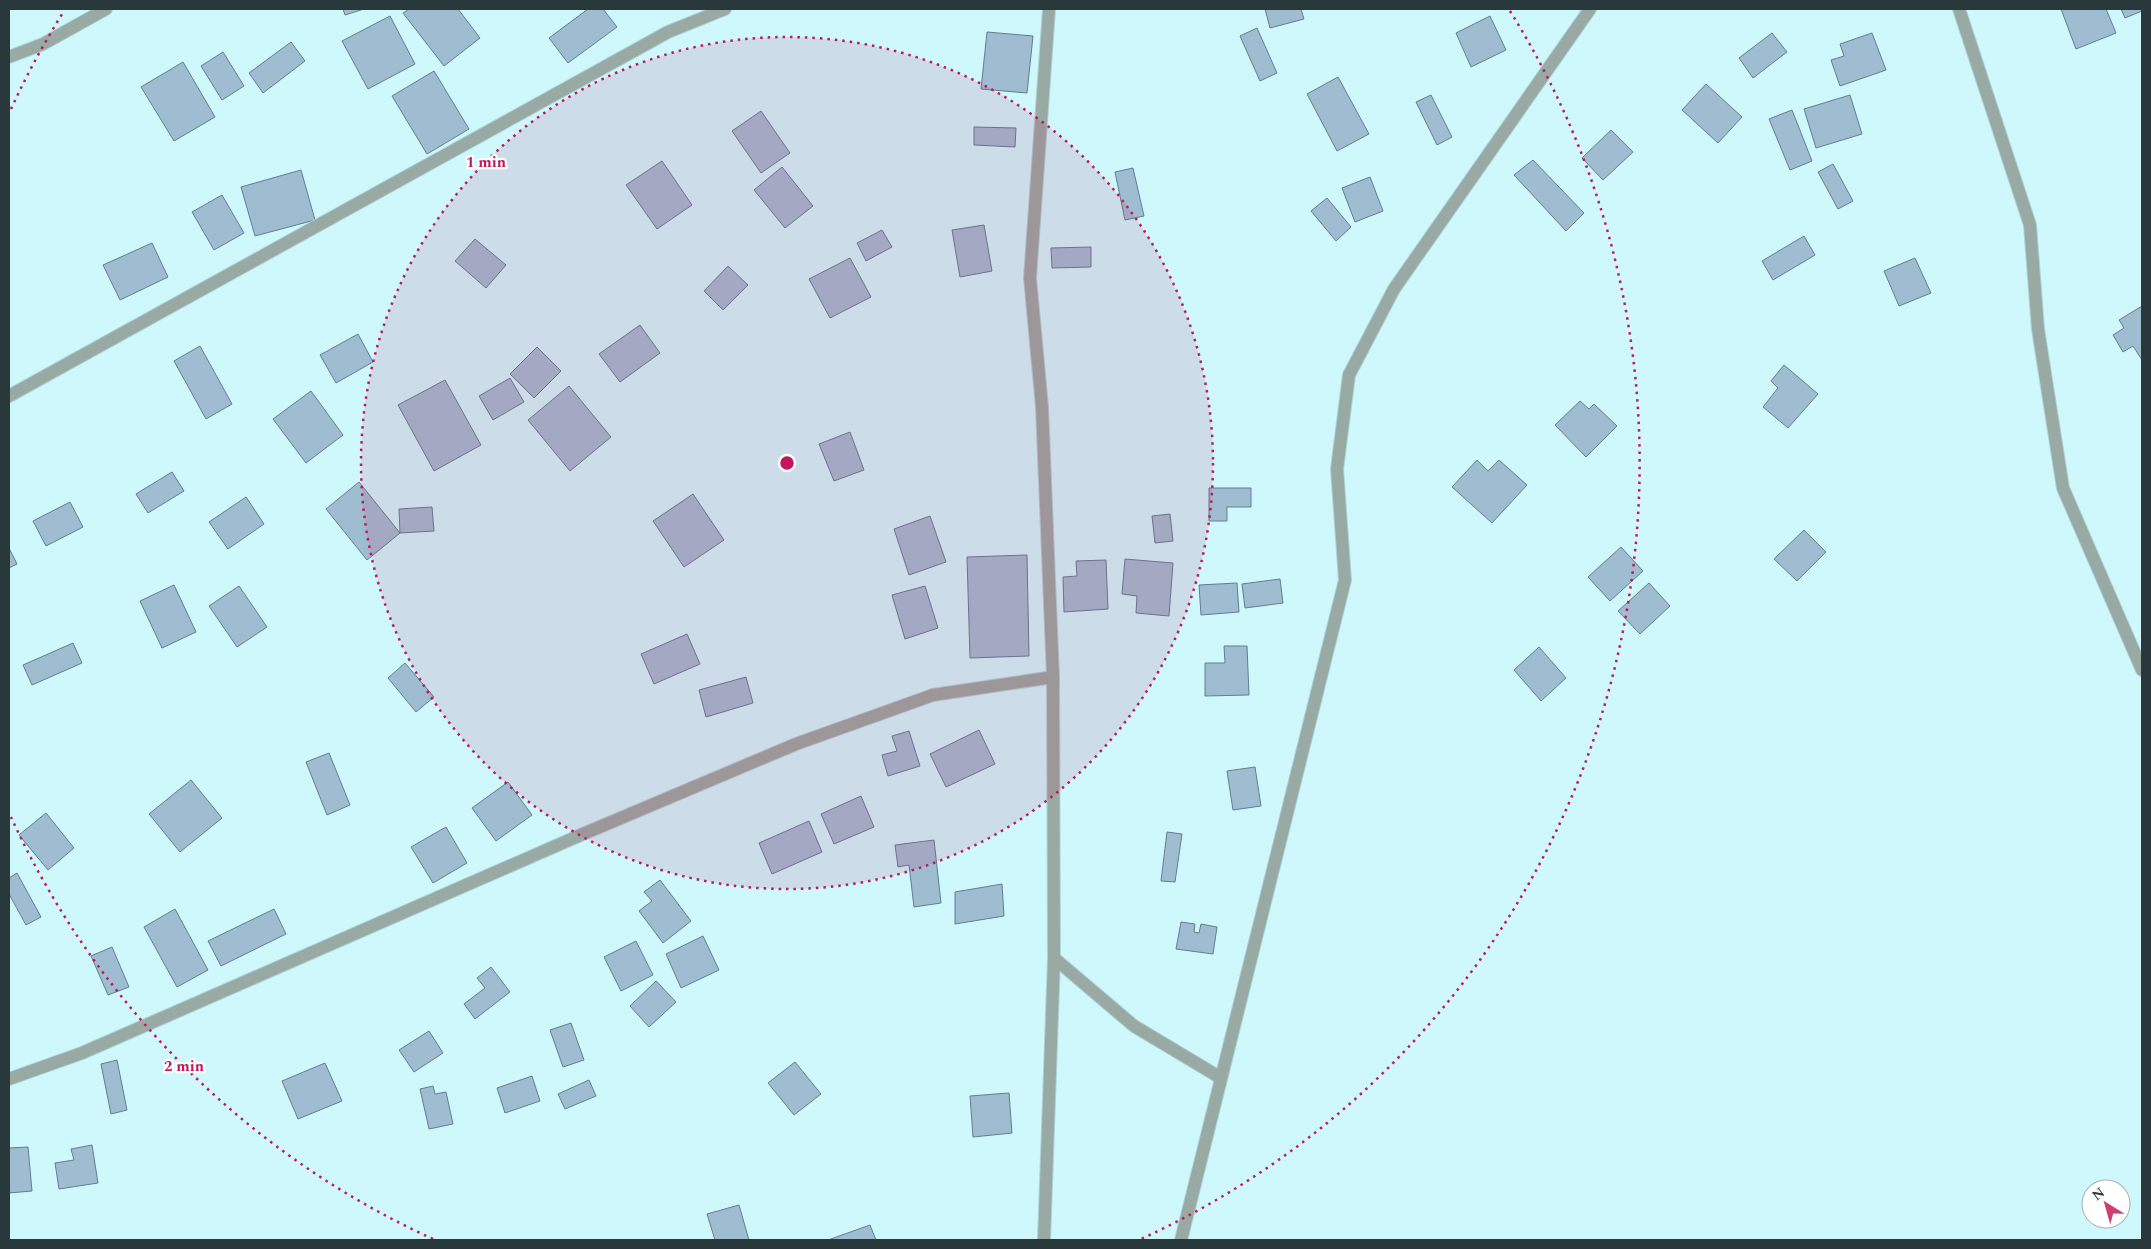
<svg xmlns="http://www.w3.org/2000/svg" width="2151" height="1249" font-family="Spectral,serif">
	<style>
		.building { fill: #9fbdd1; stroke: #627e90 }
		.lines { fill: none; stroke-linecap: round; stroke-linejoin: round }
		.minor-casing { stroke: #aed2d6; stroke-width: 14 }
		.minor { stroke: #99a9a3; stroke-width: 12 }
		.ring { fill: none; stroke: #c2185b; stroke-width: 2.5; stroke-dasharray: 2.5 5 }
		.centre { fill: #c2185b; stroke: #fff; stroke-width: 2.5 }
		.ring-label { font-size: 15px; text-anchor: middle; font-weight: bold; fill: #c2185b; stroke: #fff; stroke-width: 4.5; stroke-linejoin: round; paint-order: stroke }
	</style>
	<rect width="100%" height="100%" fill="#cff8fd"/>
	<!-- building -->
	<g class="building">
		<path d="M343 9H364L345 15Z"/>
		<path d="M409 9H458L480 38 444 66 403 13Z"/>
		<path d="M588 9H603L617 27 568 63 549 38Z"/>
		<path d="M1265 9H1301L1304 19 1270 28Z"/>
		<path d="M2061 9H2106L2116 33 2076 49Z"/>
		<path d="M2121 9H2142V11L2125 18Z"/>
		<path d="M390 16 415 64 368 89 342 41Z"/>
		<path d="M1490 16 1506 50 1471 67 1456 33Z"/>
		<path d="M1257 28 1277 73 1260 81 1240 36Z"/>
		<path d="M987 32 1033 36 1027 93 981 89Z"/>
		<path d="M1772 33 1787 52 1753 78 1739 58Z"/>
		<path d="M1872 33 1886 70 1840 86 1831 60 1844 56 1840 44Z"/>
		<path d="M291 42 305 61 263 93 249 73Z"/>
		<path d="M223 52 244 86 222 100 201 66Z"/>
		<path d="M183 62 215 117 174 141 141 87Z"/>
		<path d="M434 71 469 129 427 154 392 96Z"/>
		<path d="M1338 77 1369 134 1337 151 1307 94Z"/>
		<path d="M1706 84 1742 117 1718 143 1682 110Z"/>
		<path d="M1431 95 1452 137 1437 145 1416 102Z"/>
		<path d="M1850 95 1862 134 1816 148 1804 109Z"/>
		<path d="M1792 110 1812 161 1790 170 1769 119Z"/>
		<path d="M761 111 790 153 761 173 732 131Z"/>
		<path d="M974 127 1016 128 1015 147 974 145Z"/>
		<path d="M1611 130 1633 152 1603 180 1582 158Z"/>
		<path d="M1533 160 1584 213 1566 231 1514 175Z"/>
		<path d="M662 161 692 205 657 229 626 185Z"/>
		<path d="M1833 164 1853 201 1838 209 1818 172Z"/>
		<path d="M782 167 813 206 785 228 754 190Z"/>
		<path d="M1133 168 1144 216 1125 220 1115 172Z"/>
		<path d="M301 170 315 220 255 236 241 187Z"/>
		<path d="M1370 177 1383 211 1355 222 1342 188Z"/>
		<path d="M222 195 244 233 214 250 192 212Z"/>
		<path d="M1327 198 1351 227 1336 241 1311 211Z"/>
		<path d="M984 225 992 271 960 277 952 230Z"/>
		<path d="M882 230 892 247 866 261 857 243Z"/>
		<path d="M1804 236 1815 255 1773 280 1762 261Z"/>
		<path d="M475 239 506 265 486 288 455 261Z"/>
		<path d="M152 243 168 277 120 300 103 265Z"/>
		<path d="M1091 247V267L1052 268 1051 248Z"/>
		<path d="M850 258 871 297 830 318 809 279Z"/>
		<path d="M1915 258 1931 293 1899 306 1884 271Z"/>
		<path d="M728 266 748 285 723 310 704 291Z"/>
		<path d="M2142 306V360L2133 346 2123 352 2113 335 2124 328 2119 320Z"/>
		<path d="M640 325 660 353 620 382 599 354Z"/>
		<path d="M358 334 373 362 336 383 320 355Z"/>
		<path d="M200 346 232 404 206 419 174 361Z"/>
		<path d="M537 347 561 371 534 398 510 374Z"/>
		<path d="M1784 365 1818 394 1788 428 1763 407 1778 388 1771 381Z"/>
		<path d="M510 378 524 402 493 420 479 396Z"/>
		<path d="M445 380 481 445 434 471 398 405Z"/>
		<path d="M569 386 611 437 570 471 528 420Z"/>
		<path d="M311 391 343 435 306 463 273 419Z"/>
		<path d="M1580 401 1589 409 1594 404 1617 426 1586 457 1555 425Z"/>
		<path d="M850 432 864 470 834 481 819 444Z"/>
		<path d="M1477 460 1488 471 1499 460 1527 485 1492 523 1452 487Z"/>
		<path d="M172 472 184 491 148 513 136 494Z"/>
		<path d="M359 482 400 533 367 560 326 509Z"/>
		<path d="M1209 488H1251V507H1227V521H1209Z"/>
		<path d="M693 494 724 540 684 567 653 521Z"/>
		<path d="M246 497 264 524 228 549 209 522Z"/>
		<path d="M70 502 83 527 46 546 33 521Z"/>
		<path d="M432 507 434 531 400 533 399 509Z"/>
		<path d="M1170 514 1173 541 1155 543 1152 516Z"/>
		<path d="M930 516 946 562 909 575 894 529Z"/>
		<path d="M1804 530 1826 552 1797 581 1774 559Z"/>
		<path d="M1621 547 1643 571 1610 601 1588 577Z"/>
		<path d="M9 548 17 564 9 568Z"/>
		<path d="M1027 555 1029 656 970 658 967 557Z"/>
		<path d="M1125 559 1173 563 1169 616 1136 613 1137 596 1122 594Z"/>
		<path d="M1106 560 1108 609 1064 612 1063 577 1077 576 1076 561Z"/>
		<path d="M1280 579 1283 603 1245 608 1242 584Z"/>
		<path d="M1237 583 1239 612 1201 615 1199 585Z"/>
		<path d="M1649 583 1670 606 1640 634 1618 611Z"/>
		<path d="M174 585 196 632 162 648 140 601Z"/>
		<path d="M239 586 267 627 237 647 209 606Z"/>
		<path d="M925 586 938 628 905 639 892 595Z"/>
		<path d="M687 634 700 664 654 684 641 654Z"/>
		<path d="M73 643 82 663 32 685 23 665Z"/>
		<path d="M1224 646H1247L1249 695 1205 696V663H1225Z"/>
		<path d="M1539 647 1566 678 1541 701 1514 670Z"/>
		<path d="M405 663 434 697 416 712 388 678Z"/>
		<path d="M746 677 753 703 706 717 699 690Z"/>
		<path d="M979 730 995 764 946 787 930 754Z"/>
		<path d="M909 731 920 766 888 776 882 755 897 751 892 736Z"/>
		<path d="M329 753 350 805 327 815 306 762Z"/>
		<path d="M1255 767 1261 806 1233 810 1227 771Z"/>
		<path d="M191 780 222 818 180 852 149 814Z"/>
		<path d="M508 782 532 815 496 841 472 808Z"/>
		<path d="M861 796 874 827 834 844 821 814Z"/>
		<path d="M46 813 74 848 48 870 19 835Z"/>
		<path d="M809 821 822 852 772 874 759 843Z"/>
		<path d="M446 827 467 863 433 883 411 847Z"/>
		<path d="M1167 832 1182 834 1175 882 1161 881Z"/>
		<path d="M934 840 941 903 914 907 909 865 898 867 895 845Z"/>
		<path d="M17 873 41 917 26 925 9 894V878Z"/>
		<path d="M660 880 691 921 663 943 639 911 652 901 644 892Z"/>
		<path d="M1002 884 1004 916 955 924V892Z"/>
		<path d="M175 909 208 970 177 987 144 927Z"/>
		<path d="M274 909 286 934 221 966 208 941Z"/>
		<path d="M1181 922 1195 924 1194 932 1199 933 1201 924 1217 927 1213 954 1176 949Z"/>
		<path d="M703 936 719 970 681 988 666 954Z"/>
		<path d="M636 941 653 975 621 991 604 957Z"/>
		<path d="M112 947 129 987 108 995 91 956Z"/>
		<path d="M491 967 510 992 475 1019 464 1004 485 988 477 978Z"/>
		<path d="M656 981 676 1002 649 1027 630 1006Z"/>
		<path d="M571 1023 584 1060 563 1067 550 1030Z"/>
		<path d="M429 1031 443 1053 414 1072 399 1050Z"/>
		<path d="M117 1060 127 1110 111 1114 101 1064Z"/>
		<path d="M795 1062 821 1094 794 1115 768 1083Z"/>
		<path d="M325 1063 342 1101 298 1119 282 1081Z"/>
		<path d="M532 1076 540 1101 505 1113 497 1088Z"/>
		<path d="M589 1080 596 1096 565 1109 558 1094Z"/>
		<path d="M433 1086 435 1094 446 1092 453 1124 429 1129 420 1089Z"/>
		<path d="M1009 1093 1012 1133 973 1137 970 1096Z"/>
		<path d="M92 1145 98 1183 59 1189 55 1163 74 1160 71 1149Z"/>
		<path d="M28 1147 32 1191 9 1193V1148Z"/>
		<path d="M739 1205 749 1240H715L707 1214Z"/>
		<path d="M870 1225 876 1240H828Z"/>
	</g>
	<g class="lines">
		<!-- minor casing -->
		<g class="minor-casing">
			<g id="minor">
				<path d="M1959 9 2030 225 2038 329 2063 488 2142 670"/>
				<path d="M9 57 43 44 106 9"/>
				<path d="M9 396 668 32 725 9"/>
				<path d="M1054 958 1134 1026 1221 1078"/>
				<path d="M9 1079 82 1053 583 834 796 744 933 695 1053 677"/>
				<path d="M1044 1240 1054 958 1053 677 1042 407 1030 278 1049 9"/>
				<path d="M1181 1240 1345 580 1337 469 1349 375 1394 289 1590 9"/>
			</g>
		</g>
		<!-- minor -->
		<use href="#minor" class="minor"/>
	</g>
	<!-- distance rings -->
	<circle cx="787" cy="463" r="426" fill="#c2185b" fill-opacity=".12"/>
	<g class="ring">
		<circle cx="787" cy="463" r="426"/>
		<path d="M433 1239A853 853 0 0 1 11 817M11 109A853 853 0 0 1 64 11M1510 11A853 853 0 0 1 1141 1239"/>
	</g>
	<circle cx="787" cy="463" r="8" class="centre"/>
	<g class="ring-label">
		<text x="486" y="167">1 min</text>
		<text x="184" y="1071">2 min</text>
	</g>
	<!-- border -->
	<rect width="2151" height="1249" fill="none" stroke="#29393b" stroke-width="20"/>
	<!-- north arrow -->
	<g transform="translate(2106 1204) rotate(323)"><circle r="24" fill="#ffffff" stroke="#a9b0b1"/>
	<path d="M0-4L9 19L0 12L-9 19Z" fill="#cc3f6f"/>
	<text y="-8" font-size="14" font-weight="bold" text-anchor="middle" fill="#29393b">N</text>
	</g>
</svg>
